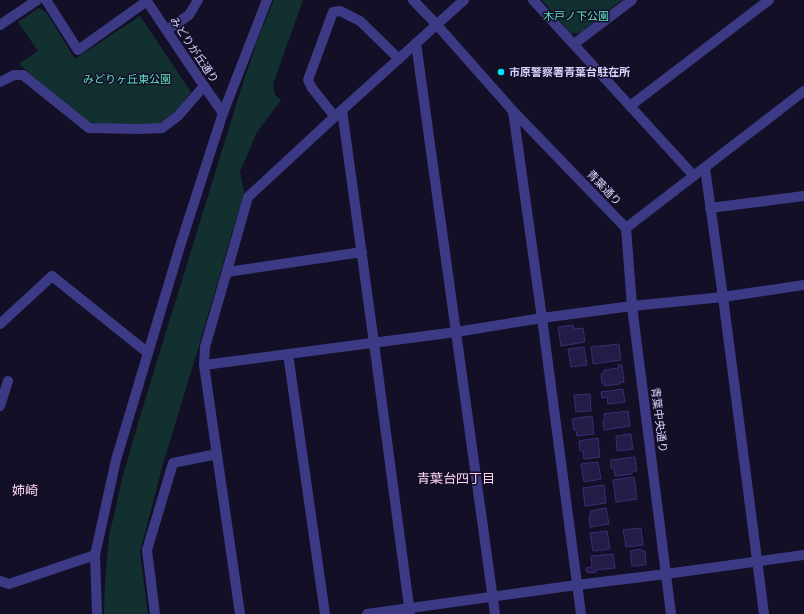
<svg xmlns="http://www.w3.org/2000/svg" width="804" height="614" font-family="Signika,'Noto Sans JP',sans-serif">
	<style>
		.green { fill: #12302f }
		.building { fill: #241b47; stroke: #3b2d73 }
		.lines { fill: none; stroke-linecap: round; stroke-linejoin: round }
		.minor { stroke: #3d3a85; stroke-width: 10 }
		.poi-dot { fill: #00e5ff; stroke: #130f26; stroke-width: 1.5 }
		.labels { text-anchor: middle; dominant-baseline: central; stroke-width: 3; stroke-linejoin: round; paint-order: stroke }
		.park-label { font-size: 11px; fill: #5fe0c0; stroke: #130f26 }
		.street-label { font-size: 11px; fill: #d9d4ff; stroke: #130f26 }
		.poi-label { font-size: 11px; font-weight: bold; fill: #d9d4ff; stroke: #130f26; text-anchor: start }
		.quarter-label { font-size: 13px; fill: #ffd6f0; stroke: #130f26 }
	</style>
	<rect width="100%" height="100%" fill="#130f26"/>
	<!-- green -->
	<g class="green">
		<path d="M274 0H303L273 84 275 95 281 100 257 132 240 172 244 192 198 349 163 464 140 552 148 614H104L105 582 109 537 122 479 141 413 241 89 257 41Z"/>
		<path d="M542 0H622L580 33 571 34Z"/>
		<path d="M39 8 46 12 75 59 140 16 191 92 177 110 167 118 157 125H113L86 122 19 64 38 51 18 22Z"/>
	</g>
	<!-- building -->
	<g class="building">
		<path d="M573 325 574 329 583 328 585 342 561 346 558 327Z"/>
		<path d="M619 344 621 360 593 364 591 347Z"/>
		<path d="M584 347 587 365 571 367 568 349Z"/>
		<path d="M618 365H622L624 382H620V384L604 386V383H602L601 374 604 373V370L619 368Z"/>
		<path d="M623 389 625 402 608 404 607 397 602 398 601 392Z"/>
		<path d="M590 394 591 411 576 412 574 395Z"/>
		<path d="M628 411 630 426 604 430 603 420 605 419 604 414Z"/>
		<path d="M592 416 594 434 577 436 576 430H574L572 419Z"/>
		<path d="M631 434 633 449 617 451 616 436Z"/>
		<path d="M598 438 600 457 584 459 583 451H580L579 441Z"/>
		<path d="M635 457 637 471H632V474L615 476 614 468H611V460Z"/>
		<path d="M598 462 601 479 584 482 581 464Z"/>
		<path d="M634 477 637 499 616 502 613 480Z"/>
		<path d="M604 485 606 503 585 506 583 488Z"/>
		<path d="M606 508 609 524 590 527 589 517 591 516 590 511Z"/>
		<path d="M641 528 643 545 626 547 623 530Z"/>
		<path d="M607 531 610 549 593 551 590 533Z"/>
		<path d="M641 549 642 551H645L646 565 632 566 630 551Z"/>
		<path d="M613 554 615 568 595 570 596 572 588 573V571H586V568L592 567 591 556Z"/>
	</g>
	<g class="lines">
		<!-- minor -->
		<g class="minor">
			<path d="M46 0 78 50 147 1"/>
			<path d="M146 0 204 86 223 113"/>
			<path d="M413 0 437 25 513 111 626 228"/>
			<path d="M533 0 694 176"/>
			<path d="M0 25 37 0"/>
			<path d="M167 30 189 15 198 0"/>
			<path d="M416 43 495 614"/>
			<path d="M574 44 632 0"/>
			<path d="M0 82 14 75H23L89 128 140 129 162 128 178 116 204 86"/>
			<path d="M630 106 769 0"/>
			<path d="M342 110 374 343 410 614"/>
			<path d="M513 111 542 318 581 614"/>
			<path d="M335 117 312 88 308 80 333 12 340 11 360 21 399 59"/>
			<path d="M705 168 723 297 764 614"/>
			<path d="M710 208 804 196"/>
			<path d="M626 228 632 306 671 614"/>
			<path d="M626 228 804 91"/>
			<path d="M227 272 362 252"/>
			<path d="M0 324 52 276 148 353"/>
			<path d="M288 354 325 614"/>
			<path d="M204 365 456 332 542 318 632 306 723 297 804 285"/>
			<path d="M0 406 8 381"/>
			<path d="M0 581 9 584 95 555"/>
			<path d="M97 614 95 555 116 460 181 243 223 113 267 0"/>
			<path d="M155 614 147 550 173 463 217 454"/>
			<path d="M240 614 204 365 205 347 231 257 248 197 342 110 464 0"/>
			<path d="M367 614 577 585 666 574 804 555"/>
		</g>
	</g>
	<!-- markers -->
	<circle class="poi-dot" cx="501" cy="72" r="4"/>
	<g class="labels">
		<!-- park labels -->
		<g class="park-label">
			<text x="576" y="16">木戸ノ下公園</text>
			<text x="127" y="79">みどりヶ丘東公園</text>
		</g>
		<!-- street labels -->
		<g class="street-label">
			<text transform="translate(194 50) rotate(56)">みどりが丘通り</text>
			<text transform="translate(604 188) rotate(46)">青葉通り</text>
			<text transform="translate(659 420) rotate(83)">青葉中央通り</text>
		</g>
		<!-- poi labels -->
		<g class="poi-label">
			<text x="509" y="72">市原警察署青葉台駐在所</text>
		</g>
		<!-- quarter labels -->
		<g class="quarter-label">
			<text x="456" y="479">青葉台四丁目</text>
			<text x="25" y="491">姉崎</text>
		</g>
	</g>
</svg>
